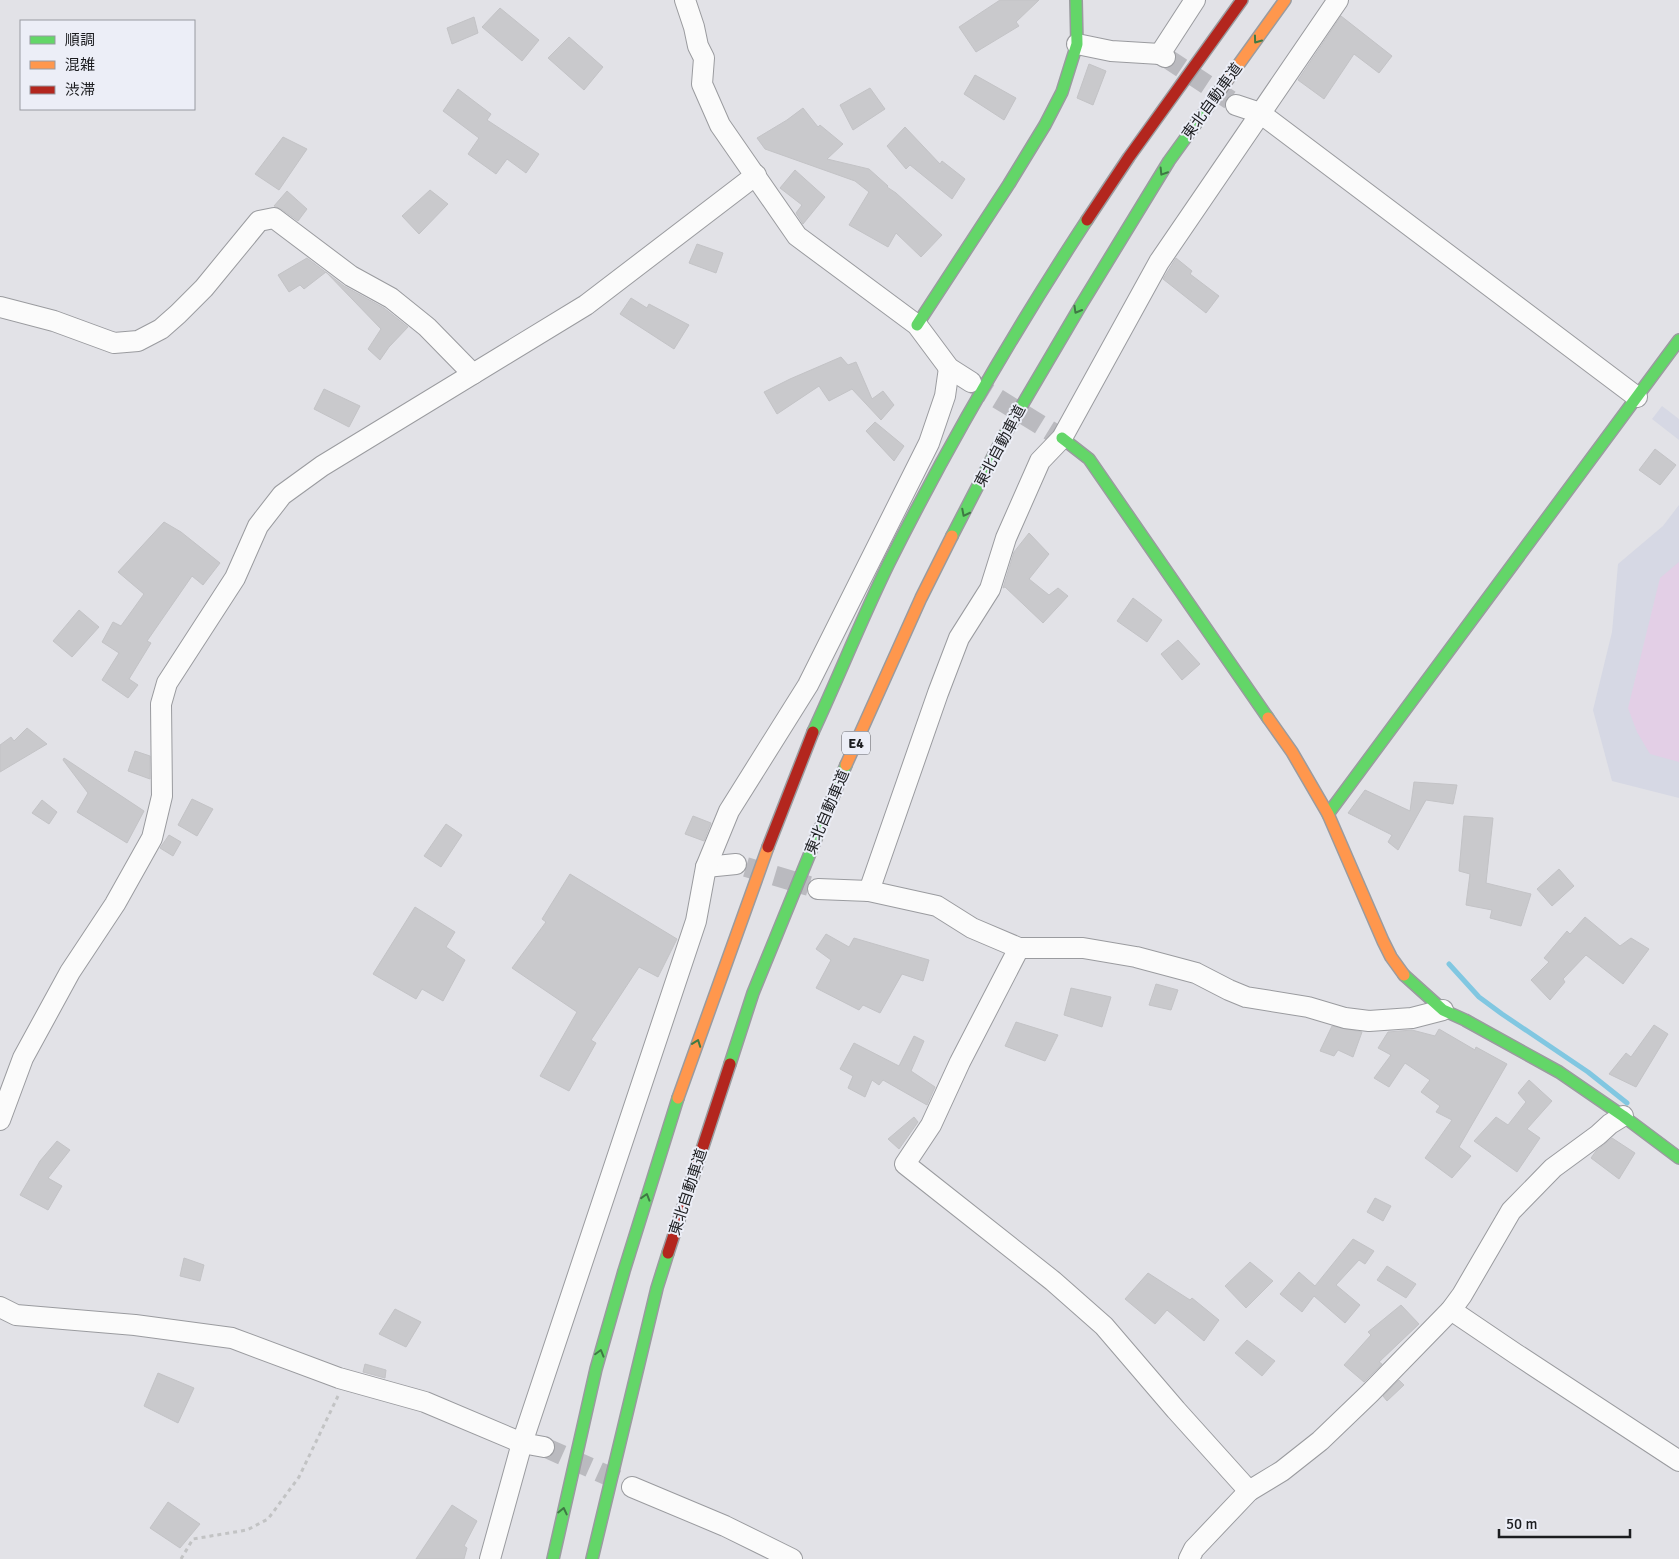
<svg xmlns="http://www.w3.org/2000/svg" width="1679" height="1559" font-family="Signika,'Noto Sans JP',sans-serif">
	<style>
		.built { fill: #d6d8e4 }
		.green { fill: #e3cfe6 }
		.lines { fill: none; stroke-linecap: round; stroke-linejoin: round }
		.stream { stroke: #81c7e1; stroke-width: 5 }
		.building { fill: #c9c9cc; stroke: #c3c3c6 }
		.street-tunnel { stroke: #bababf; stroke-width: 20; stroke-dasharray: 20 10; stroke-linecap: butt }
		.street-casing { stroke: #9a9b9f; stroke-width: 22 }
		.fast-casing { stroke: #9a9b9f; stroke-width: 14 }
		.slow-casing { stroke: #9a9b9f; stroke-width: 14 }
		.jam-casing { stroke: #9a9b9f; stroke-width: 14 }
		.path { stroke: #c2c3c4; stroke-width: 3; stroke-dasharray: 4 4; stroke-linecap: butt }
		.street { stroke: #fbfbfb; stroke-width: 20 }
		.fast { stroke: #63d668; stroke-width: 11 }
		.slow { stroke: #ff974d; stroke-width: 11 }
		.jam { stroke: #b3261e; stroke-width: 11 }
		.oneway { stroke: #3f7944 }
		.labels { text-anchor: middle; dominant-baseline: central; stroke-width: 4; stroke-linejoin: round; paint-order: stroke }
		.shield { fill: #eceef7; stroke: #5a5b60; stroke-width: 1 }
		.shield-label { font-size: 14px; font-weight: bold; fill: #1b1c1f }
		.street-label { font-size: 15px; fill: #1b1c1f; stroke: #eceef7 }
	</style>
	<rect width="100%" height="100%" fill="#e2e2e7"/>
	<!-- built -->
	<g class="built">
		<path d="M1662 406 1679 419V440L1652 419Z"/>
		<path d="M1679 505V798L1612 781 1593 710 1612 632 1618 564 1663 526Z"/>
	</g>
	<!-- green -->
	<path class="green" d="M1679 562V762L1650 754 1637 732 1628 708 1660 578Z"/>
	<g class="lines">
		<!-- stream -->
		<path class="stream" d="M1449 964 1479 997 1502 1014 1588 1072 1627 1103"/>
	</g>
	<!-- building -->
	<g class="building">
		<path d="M1000 0H1039L1016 22 1019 26 976 52 959 27Z"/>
		<path d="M500 8 539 40 522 61 482 27Z"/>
		<path d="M1341 16 1392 56 1379 73 1354 54 1324 99 1298 80Z"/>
		<path d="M474 17 478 33 452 44 447 28Z"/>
		<path d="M569 37 603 67 584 90 548 58Z"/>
		<path d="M1089 64 1106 71 1093 105 1077 98Z"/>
		<path d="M975 75 1016 98 1004 120 964 94Z"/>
		<path d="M870 88 885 109 853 130 840 105Z"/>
		<path d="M458 89 491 114 487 120 539 154 526 173 507 159 496 174 468 154 479 138 443 111Z"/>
		<path d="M803 108 818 127 820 125 843 144 827 159 869 169 888 186 887 187 896 193 942 235 921 257 896 233 888 247 849 225 869 192 855 181 765 149 757 138 787 120Z"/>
		<path d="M905 127 940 164 942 161 965 179 952 199 910 165 906 169 887 146Z"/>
		<path d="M283 137 307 149 279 190 255 174Z"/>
		<path d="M795 170 825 197 803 224 796 213 802 205 780 188Z"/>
		<path d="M430 190 448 204 419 234 402 216Z"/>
		<path d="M287 191 307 209 298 221 281 209 274 206Z"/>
		<path d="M697 244 723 253 716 273 689 263Z"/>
		<path d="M307 258 344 286 384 308 408 327 389 347 380 360 368 349 381 329 326 272 304 289 300 285 289 292 278 275Z"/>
		<path d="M1176 258 1192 271 1190 274 1219 296 1206 313 1163 279Z"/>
		<path d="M631 298 647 308 649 304 689 325 674 349 620 314Z"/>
		<path d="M841 357 848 365 856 362 872 399 883 391 894 405 881 420 852 389 829 401 819 386 777 414 764 392 790 379Z"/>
		<path d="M324 389 360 406 349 427 314 409Z"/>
		<path d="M875 422 904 446 894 461 866 431Z"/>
		<path d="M1655 449 1676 465 1660 485 1639 470Z"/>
		<path d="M164 522 181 532 220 563 203 585 192 576 147 641 151 643 129 679 138 685 128 698 102 680 119 653 102 642 113 622 121 626 144 594 118 572Z"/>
		<path d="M1029 533 1049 554 1029 579 1049 595 1058 588 1068 596 1043 623 1005 587 1003 588 1014 552Z"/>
		<path d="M1133 598 1162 620 1147 642 1117 621Z"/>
		<path d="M79 610 99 627 72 657 53 641Z"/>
		<path d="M1178 640 1200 664 1182 680 1161 654Z"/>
		<path d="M27 728 47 744 0 772V745L11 737 14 741Z"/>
		<path d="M135 751 150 756V779L128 771Z"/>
		<path d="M64 758 144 811 127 843 77 812 88 793 63 760Z"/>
		<path d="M1414 782 1457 785 1453 804 1426 800 1398 850 1388 842 1392 835 1348 813 1365 790 1410 811Z"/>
		<path d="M192 799 213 809 197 836 178 825Z"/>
		<path d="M42 800 57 812 49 824 32 813Z"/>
		<path d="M693 816 711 823 704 841 685 834Z"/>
		<path d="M1464 816 1493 818 1486 883 1531 894 1521 926 1490 918 1492 910 1466 905 1470 874 1459 871Z"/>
		<path d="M446 824 462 835 441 867 424 856Z"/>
		<path d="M169 835 181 842 173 856 160 848Z"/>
		<path d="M1559 869 1574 886 1552 906 1537 889Z"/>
		<path d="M570 874 677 939 658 977 639 967 591 1040 596 1043 569 1091 540 1076 577 1012 512 968 546 922 542 919Z"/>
		<path d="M415 907 455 932 446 947 465 960 443 1001 422 989 416 999 373 974Z"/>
		<path d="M1585 917 1620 946 1631 938 1649 949 1623 984 1586 955 1563 979 1565 982 1550 1000 1531 980 1549 962 1544 958 1567 931 1570 934Z"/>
		<path d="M826 934 849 947 854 938 929 960 923 981 902 974 880 1013 863 1005 859 1010 816 988 831 960 816 949Z"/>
		<path d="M1156 984 1178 990 1171 1010 1149 1005Z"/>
		<path d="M1071 988 1111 997 1102 1027 1064 1015Z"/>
		<path d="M1016 1022 1058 1035 1045 1061 1005 1046Z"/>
		<path d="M1654 1025 1668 1034 1636 1087 1609 1074 1626 1053 1631 1057Z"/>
		<path d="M1332 1026 1362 1032 1353 1057 1338 1050 1334 1056 1320 1051Z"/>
		<path d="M1439 1029 1475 1050 1476 1047 1507 1064 1459 1147 1471 1156 1452 1178 1425 1158 1452 1120 1436 1112 1440 1106 1421 1092 1430 1080 1405 1063 1389 1087 1374 1078 1391 1055 1378 1048 1388 1032 1412 1030 1435 1036Z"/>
		<path d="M914 1036 924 1041 911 1071 935 1087 927 1105 883 1080 879 1085 872 1080 865 1097 848 1088 853 1076 840 1069 854 1043 899 1066Z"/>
		<path d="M1529 1080 1552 1101 1527 1129 1540 1138 1517 1172 1474 1141 1496 1117 1508 1125 1526 1102 1518 1093Z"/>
		<path d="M914 1117 918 1122 899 1149 888 1139Z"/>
		<path d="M1612 1138 1635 1153 1619 1179 1591 1158 1596 1151Z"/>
		<path d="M57 1141 70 1150 48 1178 62 1186 48 1210 20 1195 40 1161Z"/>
		<path d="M1375 1198 1391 1206 1383 1221 1367 1212Z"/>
		<path d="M1353 1239 1374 1251 1365 1264 1359 1260 1336 1285 1360 1305 1345 1323 1314 1296 1302 1312 1280 1294 1299 1272 1315 1286Z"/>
		<path d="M184 1258 204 1265 200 1281 180 1276Z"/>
		<path d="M1250 1262 1273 1281 1246 1308 1225 1286Z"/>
		<path d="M1387 1266 1416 1284 1406 1298 1377 1280Z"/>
		<path d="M1148 1273 1190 1300 1192 1298 1219 1320 1204 1341 1167 1310 1155 1324 1125 1299Z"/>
		<path d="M1401 1305 1419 1324 1379 1362 1382 1364 1364 1382 1344 1365 1371 1335 1368 1332Z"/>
		<path d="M395 1309 421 1322 406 1347 379 1334Z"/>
		<path d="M1247 1340 1275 1361 1262 1376 1235 1353Z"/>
		<path d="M365 1364 386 1370 385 1378 363 1372Z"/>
		<path d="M158 1373 194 1388 178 1423 144 1406Z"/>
		<path d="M1399 1380 1404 1385 1387 1401 1383 1396Z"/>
		<path d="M168 1502 200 1524 180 1548 150 1528Z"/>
		<path d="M452 1505 477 1521 464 1546 467 1548 464 1559H416Z"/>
	</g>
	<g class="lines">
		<!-- street-tunnel -->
		<g class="street-tunnel">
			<path d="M1165 57 1230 100"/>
			<path d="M972 383 1062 438"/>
			<path d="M746 867 809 886"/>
			<path d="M544 1447 622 1482"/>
		</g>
		<!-- street casing -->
		<g class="street-casing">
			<g id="street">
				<path d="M685 0 694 27 698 46 704 58 702 84 720 125 797 236 917 325 949 368 971 382"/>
				<path d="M1077 44 1111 51 1160 54"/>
				<path d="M1165 57 1160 54 1195 0"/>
				<path d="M1236 105 1260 113 1637 397"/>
				<path d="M0 307 54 321 114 343 138 341 161 329 178 314 204 288 259 221 274 218 351 276 391 298 427 327 473 374"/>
				<path d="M706 867 736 864"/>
				<path d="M818 889 869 891 937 906 972 928 1019 948H1083L1136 957 1196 973 1229 990 1246 997 1308 1007 1345 1018 1369 1021 1412 1018 1443 1010"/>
				<path d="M869 891 938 693 959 638 990 589 1006 538 1040 461 1062 438 1159 262 1338 0"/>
				<path d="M1019 948 960 1062 931 1125 905 1164 1053 1281 1104 1326 1176 1410 1249 1491"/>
				<path d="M0 1120 23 1058 70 972 115 904 152 838 162 796 161 704 167 683 235 578 258 526 282 495 322 466 586 305 756 175"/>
				<path d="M0 1307 16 1315 135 1325 232 1338 339 1378 425 1402 522 1443 544 1447"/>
				<path d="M1451 1310 1516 1354 1679 1461"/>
				<path d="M632 1487 725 1526 792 1559"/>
				<path d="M490 1559 522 1443 696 921 706 867 729 811 808 685 929 443 945 396 949 368"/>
				<path d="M1189 1559 1194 1549 1249 1491 1282 1471 1320 1441 1370 1393 1451 1310 1462 1295 1511 1211 1553 1168 1598 1135 1610 1124 1623 1116"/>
			</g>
		</g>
		<!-- fast casing -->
		<g class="fast-casing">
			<g id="fast">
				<path d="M917 325 1009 184 1045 125 1062 92 1077 44 1076 0"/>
				<path d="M1062 438 1089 459 1268 718"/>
				<path d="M952 536 1001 441 1081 305 1169 161 1208 107"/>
				<path d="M813 732C839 676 862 618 889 563 948 445 1015 330 1087 220"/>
				<path d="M1328 814 1679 340"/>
				<path d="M1404 975 1443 1010 1465 1020 1559 1072 1623 1116 1679 1158"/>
				<path d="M730 1064 753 993 846 765"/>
				<path d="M553 1559 596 1369 624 1271 678 1098"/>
				<path d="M592 1559 657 1288 668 1253"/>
			</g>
		</g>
		<!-- slow casing -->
		<g class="slow-casing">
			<g id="slow">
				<path d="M1208 107 1285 0"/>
				<path d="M1268 718 1292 752 1328 814 1383 941 1391 957 1404 975"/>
				<path d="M846 765 921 598 952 536"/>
				<path d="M678 1098 768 847"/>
			</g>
		</g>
		<!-- jam casing -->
		<g class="jam-casing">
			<g id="jam">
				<path d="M1087 220 1129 157 1242 0"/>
				<path d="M768 847 813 732"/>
				<path d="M668 1253 730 1064"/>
			</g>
		</g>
		<!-- path -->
		<path class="path" d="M181 1559 193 1539 247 1530 268 1519 299 1477 338 1396"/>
		<!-- street -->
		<use href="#street" class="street"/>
		<!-- fast -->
		<use href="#fast" class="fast"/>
		<!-- slow -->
		<use href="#slow" class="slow"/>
		<!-- jam -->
		<use href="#jam" class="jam"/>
	</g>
	<!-- one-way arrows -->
	<defs><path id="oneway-chevron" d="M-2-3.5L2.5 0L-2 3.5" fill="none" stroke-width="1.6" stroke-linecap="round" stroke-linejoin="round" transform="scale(1.25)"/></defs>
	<g class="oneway">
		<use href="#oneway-chevron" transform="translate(1257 40) rotate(126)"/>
		<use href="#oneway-chevron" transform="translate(1163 172) rotate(122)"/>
		<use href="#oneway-chevron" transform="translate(1077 310) rotate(120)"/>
		<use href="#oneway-chevron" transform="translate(965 513) rotate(117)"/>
		<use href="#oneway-chevron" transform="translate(697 1043) rotate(-70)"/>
		<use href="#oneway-chevron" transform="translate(646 1197) rotate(-73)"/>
		<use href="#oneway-chevron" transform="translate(600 1353) rotate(-74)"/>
		<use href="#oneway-chevron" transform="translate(563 1511) rotate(-77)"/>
	</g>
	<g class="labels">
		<!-- shield labels -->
		<rect class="shield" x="842" y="731.5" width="28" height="23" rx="4"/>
		<g class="shield-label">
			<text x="856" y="743">E4</text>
		</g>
		<!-- street labels -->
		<g class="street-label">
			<text transform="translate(1212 101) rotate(-54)">東北自動車道</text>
			<text transform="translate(1000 446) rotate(-62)">東北自動車道</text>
			<text transform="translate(827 812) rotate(-67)">東北自動車道</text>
			<text transform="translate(688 1192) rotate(-72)">東北自動車道</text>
		</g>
	</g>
	<!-- legend -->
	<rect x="20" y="20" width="175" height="90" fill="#eceef7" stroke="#989aa1"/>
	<rect x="30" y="36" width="25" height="8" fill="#63d668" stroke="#989aa1"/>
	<text x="65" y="45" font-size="15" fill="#1b1c1f">順調</text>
	<rect x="30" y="61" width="25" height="8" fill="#ff974d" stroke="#989aa1"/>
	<text x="65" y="70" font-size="15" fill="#1b1c1f">混雑</text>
	<rect x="30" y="86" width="25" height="8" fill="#b3261e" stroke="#989aa1"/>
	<text x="65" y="95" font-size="15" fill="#1b1c1f">渋滞</text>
	<!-- scale -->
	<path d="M1499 1529v8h131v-8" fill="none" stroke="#1b1c1f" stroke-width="2.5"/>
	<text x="1506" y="1529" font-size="15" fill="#1b1c1f" stroke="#eceef7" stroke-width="4" paint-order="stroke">50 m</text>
</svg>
